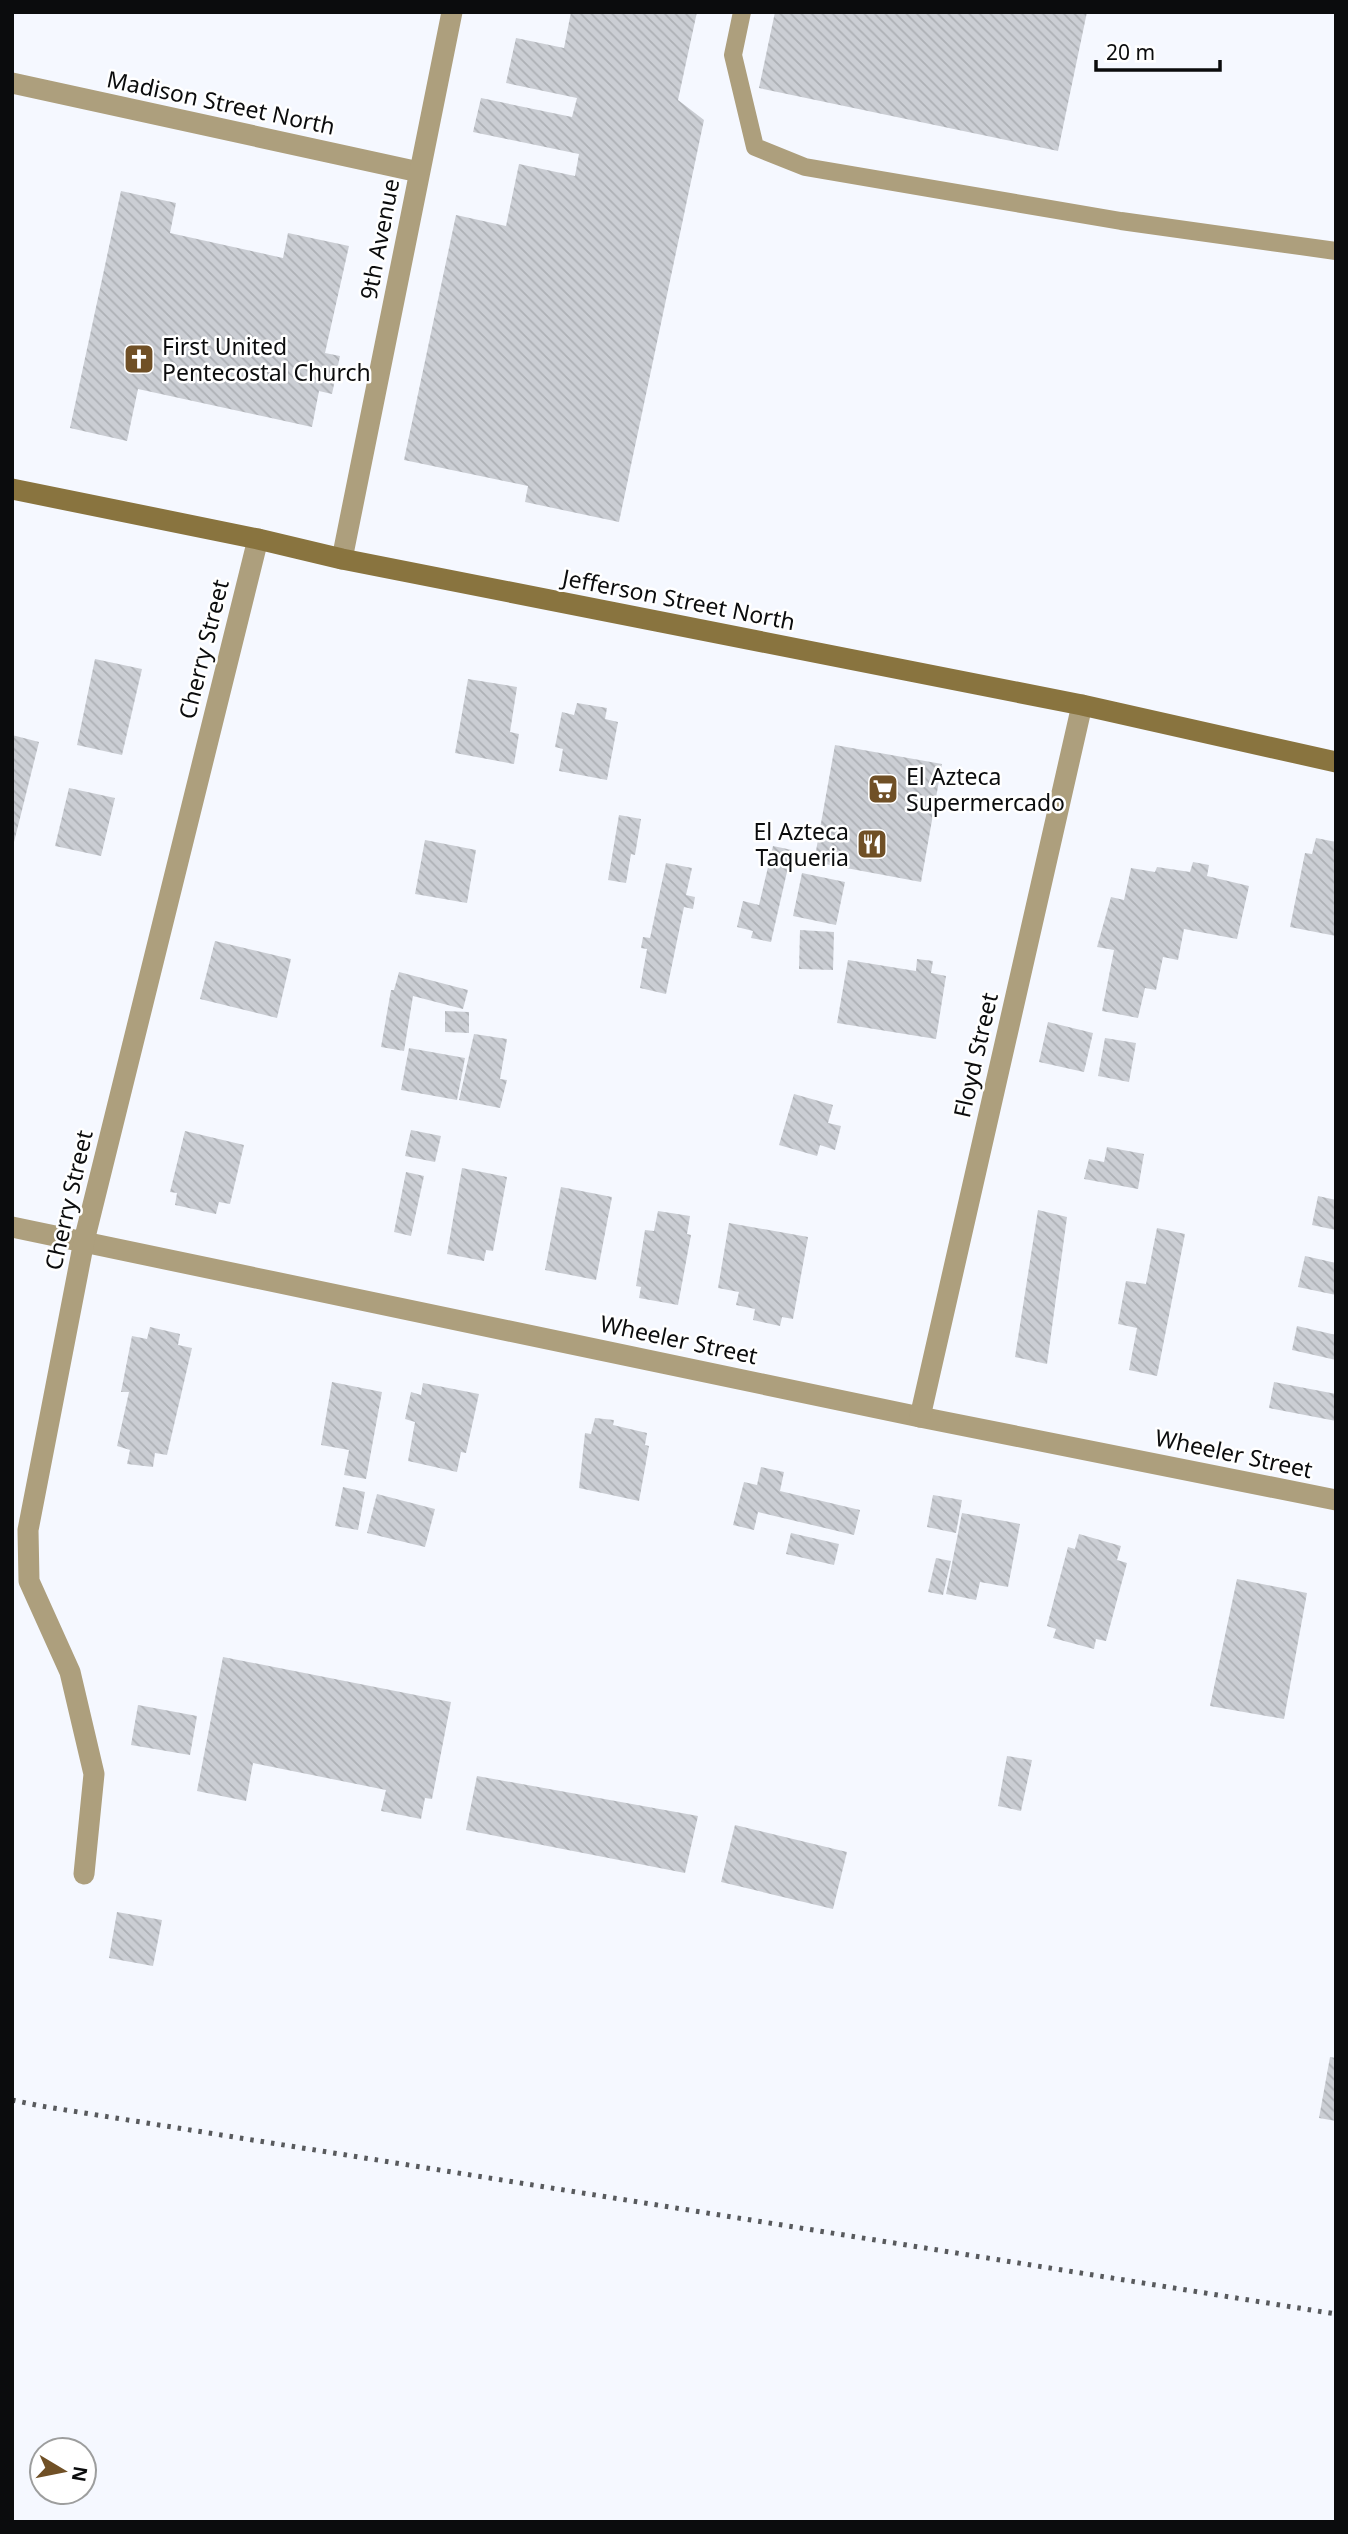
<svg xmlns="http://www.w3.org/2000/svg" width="1348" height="2534" font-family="'Noto Sans',sans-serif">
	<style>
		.building { fill: url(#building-back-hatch) }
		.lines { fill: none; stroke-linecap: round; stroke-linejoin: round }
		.lane { stroke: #ad9f7d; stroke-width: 18 }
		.street { stroke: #ad9f7d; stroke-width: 21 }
		.secondary { stroke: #89743f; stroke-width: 21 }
		.rail { stroke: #585a5d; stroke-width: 5; stroke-dasharray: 3.5 7; stroke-linecap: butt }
		.labels { text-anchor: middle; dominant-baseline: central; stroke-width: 5; stroke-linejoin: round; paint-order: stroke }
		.street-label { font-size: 23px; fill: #0b0c0d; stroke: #fff }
		.poi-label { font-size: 23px; fill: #0b0c0d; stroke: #fff; text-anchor: start }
	</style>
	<defs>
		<pattern id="building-back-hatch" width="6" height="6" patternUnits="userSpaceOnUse" patternTransform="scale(1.75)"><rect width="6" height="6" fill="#cbced4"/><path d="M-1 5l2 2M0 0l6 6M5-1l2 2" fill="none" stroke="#adb0b5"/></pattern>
	</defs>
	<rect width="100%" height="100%" fill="#f5f8ff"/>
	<!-- building -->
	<g class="building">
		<path d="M571 12H697L678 100 704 120 619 522 525 502 528 486 404 460 456 215 506 226 519 164 575 176 579 154 473 132 481 98 572 117 577 98 506 83 516 38 564 48Z"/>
		<path d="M775 12H1087L1058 151 759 88Z"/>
		<path d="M121 191 176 203 170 233 283 258 288 233 349 246 325 353 340 356 332 394 319 391 312 427 138 389 127 441 70 428Z"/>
		<path d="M95 659 142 669 122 755 77 745Z"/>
		<path d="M468 679 517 687 510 732 519 734 514 764 455 753Z"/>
		<path d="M577 703 607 708 605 719 618 722 607 780 559 771 563 749 555 747 562 712 574 715Z"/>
		<path d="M12 735 39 742 13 846H12Z"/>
		<path d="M835 745 942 764 921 882 814 862Z"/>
		<path d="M69 788 115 798 101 856 55 846Z"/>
		<path d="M619 815 641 819 635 855 631 854 626 883 608 880Z"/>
		<path d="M1316 838 1336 842V936L1290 927 1305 853 1312 854Z"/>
		<path d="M425 840 476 850 467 903 415 894Z"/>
		<path d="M773 846 792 850 771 942 751 938 753 931 737 927 743 901 759 905Z"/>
		<path d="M1193 862 1209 865 1207 876 1249 886 1237 939 1184 929 1178 960 1163 957 1156 990 1145 988 1138 1018 1102 1011 1114 950 1097 947 1111 897 1124 900 1131 868 1155 872 1157 867 1190 872Z"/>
		<path d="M666 863 692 868 686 895 695 897 693 909 684 907 666 994 640 988 647 949 641 948 643 937 650 938Z"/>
		<path d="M802 873 845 882 836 925 793 916Z"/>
		<path d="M800 930 834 932 833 970 799 969Z"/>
		<path d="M215 941 291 959 277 1018 200 999Z"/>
		<path d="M917 959 933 961 931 973 946 976 936 1039 837 1023 848 960 916 971Z"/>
		<path d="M399 972 468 990 463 1009 413 996 404 1051 381 1047 391 990H394Z"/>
		<path d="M445 1011 469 1012V1033L445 1032Z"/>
		<path d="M1048 1022 1093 1033 1084 1072 1039 1062Z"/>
		<path d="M474 1034 507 1039 500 1079 507 1080 500 1108 459 1100Z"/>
		<path d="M1105 1038 1136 1043 1129 1082 1098 1076Z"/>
		<path d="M409 1048 465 1058 457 1100 401 1090Z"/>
		<path d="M794 1094 833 1105 828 1123 841 1126 835 1150 820 1145 817 1156 779 1145Z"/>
		<path d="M411 1130 441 1136 435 1162 405 1156Z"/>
		<path d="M185 1131 244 1145 230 1204 219 1202 216 1214 175 1205 177 1193 170 1192Z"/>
		<path d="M1107 1147 1144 1154 1138 1189 1084 1179 1089 1159 1104 1162Z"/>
		<path d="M462 1168 507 1177 493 1251 486 1250 484 1261 447 1254Z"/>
		<path d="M406 1172 424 1176 411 1236 394 1232Z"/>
		<path d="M561 1187 612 1197 596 1280 545 1270Z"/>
		<path d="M1318 1196 1336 1200V1230L1312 1225Z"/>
		<path d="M1038 1210 1067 1217 1047 1364 1015 1357Z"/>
		<path d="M658 1211 690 1216 687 1234 691 1235 678 1305 639 1298 641 1287 636 1286 645 1230 654 1231Z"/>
		<path d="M729 1223 808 1237 793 1319 782 1317 780 1326 753 1320 755 1309 736 1305 739 1292 718 1288Z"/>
		<path d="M1157 1228 1185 1234 1157 1376 1129 1370 1137 1328 1118 1324 1126 1281 1146 1284Z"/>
		<path d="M1305 1256 1336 1263V1295L1298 1287Z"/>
		<path d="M1297 1326 1336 1335V1360L1292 1350Z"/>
		<path d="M150 1327 180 1334 178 1345 192 1348 167 1455 155 1453 153 1467 127 1464 130 1450 117 1446 129 1392H121L132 1336 147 1339Z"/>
		<path d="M332 1382 382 1392 366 1479 344 1475 349 1450 321 1445Z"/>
		<path d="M1274 1382 1336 1394V1421L1269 1408Z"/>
		<path d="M423 1383 479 1394 466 1453 461 1452 457 1472 408 1461 415 1422 405 1419 411 1392 421 1395Z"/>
		<path d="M595 1418 614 1420 613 1425 647 1433 645 1445 649 1446 639 1501 579 1488 585 1433 591 1434Z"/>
		<path d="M761 1467 784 1472 780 1491 860 1510 854 1535 758 1512 754 1530 733 1525 744 1482 757 1485Z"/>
		<path d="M343 1487 365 1492 358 1530 335 1526Z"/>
		<path d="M377 1494 435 1509 425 1547 367 1533Z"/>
		<path d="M933 1495 962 1500 956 1533 927 1527Z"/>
		<path d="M962 1513 1020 1524 1008 1587 980 1582 976 1600 946 1594Z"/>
		<path d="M791 1533 839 1544 834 1565 786 1554Z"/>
		<path d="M1079 1534 1121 1546 1117 1560 1127 1563 1106 1641 1096 1639 1094 1649 1053 1638 1056 1629 1047 1626 1068 1547 1075 1549Z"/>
		<path d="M936 1558 951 1561 943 1595 928 1592Z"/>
		<path d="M1237 1579 1307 1593 1284 1719 1210 1706Z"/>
		<path d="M223 1657 451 1702 432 1799 425 1798 421 1819 381 1811 386 1790 253 1763 246 1801 197 1791Z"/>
		<path d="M138 1705 197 1716 190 1755 131 1745Z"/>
		<path d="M1007 1756 1032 1760 1021 1811 998 1806Z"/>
		<path d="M477 1776 698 1816 685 1873 466 1830Z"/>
		<path d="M735 1825 847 1852 833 1909 721 1882Z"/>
		<path d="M117 1912 162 1920 153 1966 109 1958Z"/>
		<path d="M1330 2057 1336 2058V2121L1319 2118Z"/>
	</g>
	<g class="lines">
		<!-- lane -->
		<path class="lane" d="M742 12 733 55 755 147 805 167 1121 221 1336 251"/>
		<!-- street -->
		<g class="street">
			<path d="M12 83 419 172"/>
			<path d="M342 559 452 12"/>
			<path d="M12 1227 920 1417 1336 1500"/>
			<path d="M920 1417 1082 705"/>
			<path d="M84 1874 94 1774 70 1672 29 1581 28 1530 84 1241 258 539"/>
		</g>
		<!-- secondary -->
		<path class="secondary" d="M12 489 258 539 342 559 1082 705 1336 762"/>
		<!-- rail -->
		<path class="rail" d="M12 2100 41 2106 1336 2314"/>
	</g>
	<!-- icons -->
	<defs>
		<g id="church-square" transform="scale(1.575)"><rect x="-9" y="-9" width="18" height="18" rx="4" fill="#705026" stroke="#fff"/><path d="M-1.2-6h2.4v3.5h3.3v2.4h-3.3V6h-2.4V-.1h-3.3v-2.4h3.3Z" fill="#fff"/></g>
		<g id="supermarket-square" transform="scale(1.575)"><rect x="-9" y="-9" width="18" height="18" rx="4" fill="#705026" stroke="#fff"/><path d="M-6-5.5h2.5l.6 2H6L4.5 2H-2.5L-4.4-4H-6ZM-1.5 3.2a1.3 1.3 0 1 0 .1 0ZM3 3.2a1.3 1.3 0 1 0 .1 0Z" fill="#fff"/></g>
		<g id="restaurant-square" transform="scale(1.575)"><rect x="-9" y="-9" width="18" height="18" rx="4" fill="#705026" stroke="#fff"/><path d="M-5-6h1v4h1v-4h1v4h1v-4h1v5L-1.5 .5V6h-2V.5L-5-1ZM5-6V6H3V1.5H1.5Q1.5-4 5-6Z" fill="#fff"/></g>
	</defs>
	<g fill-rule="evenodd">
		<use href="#church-square" x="139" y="359"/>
		<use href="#supermarket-square" x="883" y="789"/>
		<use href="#restaurant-square" x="872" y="844"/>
	</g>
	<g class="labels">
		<!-- street labels -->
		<g class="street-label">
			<text transform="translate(221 102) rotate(12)">Madison Street North</text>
			<text transform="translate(379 239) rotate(-79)">9th Avenue</text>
			<text transform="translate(679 599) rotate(11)">Jefferson Street North</text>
			<text transform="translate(203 649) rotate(-76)">Cherry Street</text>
			<text transform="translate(975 1055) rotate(-77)">Floyd Street</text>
			<text transform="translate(68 1200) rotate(-77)">Cherry Street</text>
			<text transform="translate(679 1339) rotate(12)">Wheeler Street</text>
			<text transform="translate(1234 1453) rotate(12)">Wheeler Street</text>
		</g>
		<!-- poi labels -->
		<g class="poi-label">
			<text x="162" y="346">First United<tspan x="162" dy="26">Pentecostal Church</tspan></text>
			<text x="906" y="776">El Azteca<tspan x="906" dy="26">Supermercado</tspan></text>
			<text x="849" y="831" text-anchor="end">El Azteca<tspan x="849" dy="26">Taqueria</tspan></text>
		</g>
	</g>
	<!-- border -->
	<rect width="1348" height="2534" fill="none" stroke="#0b0c0d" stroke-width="28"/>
	<!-- north arrow -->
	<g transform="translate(63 2471) rotate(100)"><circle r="33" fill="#ffffff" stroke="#9d9e9e" stroke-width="2"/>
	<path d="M0-5L12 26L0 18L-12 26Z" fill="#705026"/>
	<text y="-10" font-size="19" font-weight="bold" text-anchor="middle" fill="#0b0c0d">N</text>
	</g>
	<!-- scale -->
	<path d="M1096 60v10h124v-10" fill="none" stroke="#0b0c0d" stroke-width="3.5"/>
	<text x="1106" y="60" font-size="21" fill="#0b0c0d" stroke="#ffffff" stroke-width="5" paint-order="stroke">20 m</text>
</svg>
